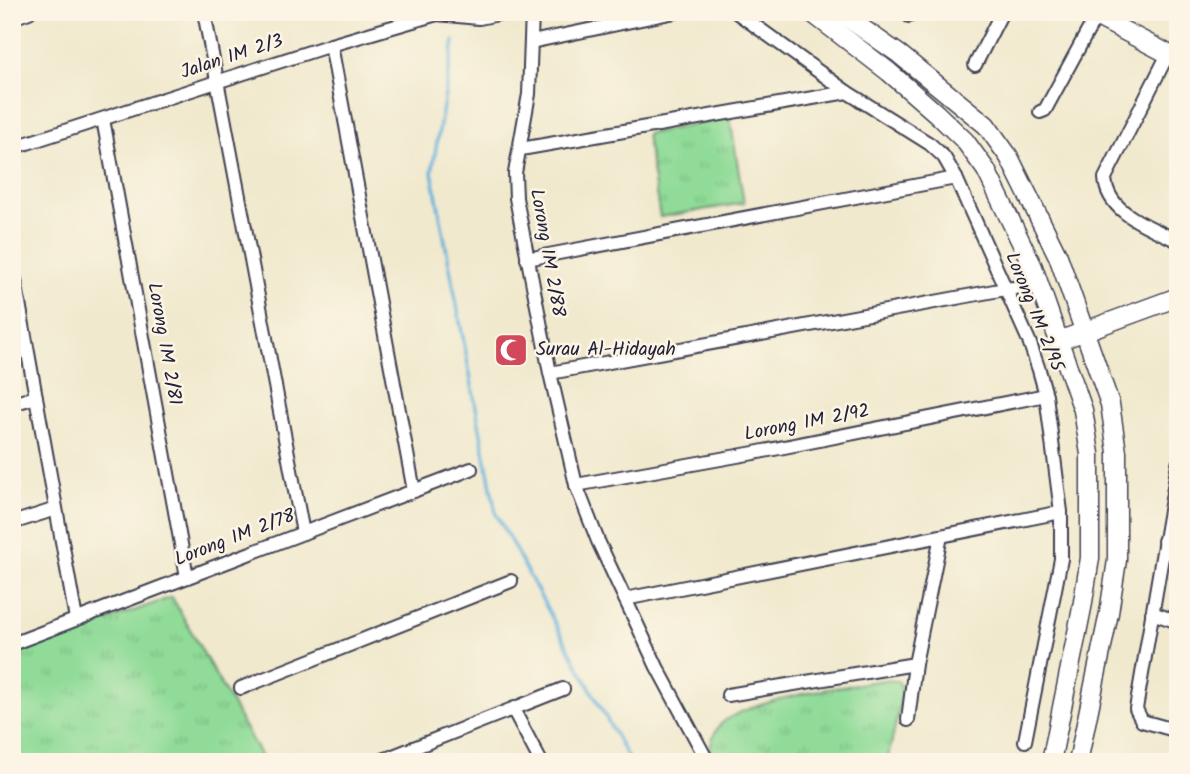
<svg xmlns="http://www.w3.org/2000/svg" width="1190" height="774" font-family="Kalam,sans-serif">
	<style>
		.park { fill: url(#park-tufts); stroke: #587e69; stroke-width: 2 }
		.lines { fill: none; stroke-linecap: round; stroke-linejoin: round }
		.stream { stroke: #5fb0da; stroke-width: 3.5 }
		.street-casing { stroke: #414051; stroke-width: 16 }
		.secondary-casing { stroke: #414051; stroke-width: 21 }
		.street { stroke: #fff; stroke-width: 12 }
		.secondary { stroke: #fff; stroke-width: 18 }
		.labels { text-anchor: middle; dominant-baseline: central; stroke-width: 5; stroke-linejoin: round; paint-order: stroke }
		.street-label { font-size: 19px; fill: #22223b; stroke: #fcf5e5 }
		.poi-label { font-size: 19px; fill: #22223b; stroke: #fcf5e5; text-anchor: start }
	</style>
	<defs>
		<pattern id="park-tufts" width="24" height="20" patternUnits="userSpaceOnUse" patternTransform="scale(1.75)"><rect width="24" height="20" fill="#8fdb97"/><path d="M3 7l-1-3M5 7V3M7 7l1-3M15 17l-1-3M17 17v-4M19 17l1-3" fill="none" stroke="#7bbc83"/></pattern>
	</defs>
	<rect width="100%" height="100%" fill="#fcf5e5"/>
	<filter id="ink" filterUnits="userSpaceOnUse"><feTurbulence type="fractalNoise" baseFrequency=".0143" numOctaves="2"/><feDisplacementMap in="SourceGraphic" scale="14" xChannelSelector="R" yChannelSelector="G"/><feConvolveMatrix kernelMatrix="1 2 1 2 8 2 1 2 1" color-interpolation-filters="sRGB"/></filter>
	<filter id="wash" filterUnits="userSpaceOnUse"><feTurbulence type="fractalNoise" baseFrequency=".00686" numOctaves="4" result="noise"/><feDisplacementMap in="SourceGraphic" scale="28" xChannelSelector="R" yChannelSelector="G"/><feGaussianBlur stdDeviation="1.57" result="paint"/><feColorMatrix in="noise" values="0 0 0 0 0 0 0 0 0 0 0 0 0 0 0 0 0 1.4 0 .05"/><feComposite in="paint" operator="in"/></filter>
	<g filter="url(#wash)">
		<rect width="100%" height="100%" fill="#f0e9cd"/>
		<!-- park -->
		<g class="park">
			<path d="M730 118 744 203 660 217 646 134Z"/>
			<path d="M172 597 264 762H12V655Z"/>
			<path d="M884 680 898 681 903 692 887 762H714L709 752C712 742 713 731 722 723 750 699 845 686 884 680Z"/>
		</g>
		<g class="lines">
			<!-- stream -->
			<path class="stream" d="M454 41 432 172 496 514 630 762"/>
		</g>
	</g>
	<g filter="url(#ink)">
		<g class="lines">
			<!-- street casing -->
			<g class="street-casing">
				<g id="street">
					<path d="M204 12 303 533"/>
					<path d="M532 12 529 94 515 173 516 198 550 373 576 485 598 541 657 667 708 762"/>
					<path d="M736 12 847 92 930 144 944 157 956 178 1029 341 1039 370 1046 395 1061 512V559L1025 741"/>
					<path d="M909 16V12"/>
					<path d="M12 18 29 12"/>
					<path d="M531 42 675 12"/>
					<path d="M331 45 414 491"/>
					<path d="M1168 54 1105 178C1107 214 1151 227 1178 241"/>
					<path d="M975 65 1002 12"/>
					<path d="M1040 112 1045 110 1096 16"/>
					<path d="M103 119 187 577"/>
					<path d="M12 148 331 45 437 14 479 18 508 12"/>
					<path d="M521 149 847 92"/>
					<path d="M527 259 956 178"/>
					<path d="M12 264 76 619"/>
					<path d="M550 373 1005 289 1040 285"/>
					<path d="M12 404 36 397"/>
					<path d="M1178 464 1136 709 1142 721 1178 731"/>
					<path d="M576 485 754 453 1046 395"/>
					<path d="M12 523 56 509"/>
					<path d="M1164 541 1178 546"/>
					<path d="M625 599 1061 512"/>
					<path d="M1152 613 1178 622"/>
					<path d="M12 644 471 469"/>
					<path d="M241 688 511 581"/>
					<path d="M728 695 915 664"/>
					<path d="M513 709 541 762"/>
					<path d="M908 720 915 664 941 536"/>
					<path d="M378 762 563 689"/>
				</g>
			</g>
			<!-- secondary casing -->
			<g class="secondary-casing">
				<g id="secondary">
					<path d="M811 12 889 72 937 114 965 141 986 170 1033 267 1083 410 1090 454V558L1082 608 1051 762"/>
					<path d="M839 12 899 54 986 125 1009 157 1058 256 1110 404 1117 452V560L1109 613 1078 762"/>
					<path d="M1088 12 1178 59"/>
					<path d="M1061 340 1178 297"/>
				</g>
			</g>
			<!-- street -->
			<use href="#street" class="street"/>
			<!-- secondary -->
			<use href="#secondary" class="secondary"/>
		</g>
	</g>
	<!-- icons -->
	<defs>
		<g id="mosque-square" transform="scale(1.75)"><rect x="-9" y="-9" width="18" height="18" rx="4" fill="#d1495b" stroke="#fcf5e5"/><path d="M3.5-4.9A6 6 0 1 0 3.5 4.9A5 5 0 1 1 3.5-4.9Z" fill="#fff"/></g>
	</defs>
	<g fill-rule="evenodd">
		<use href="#mosque-square" x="511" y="350"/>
	</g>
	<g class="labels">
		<!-- street labels -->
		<g class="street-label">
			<text transform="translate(232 57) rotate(-18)">Jalan IM 2/3</text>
			<text transform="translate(547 253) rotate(80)">Lorong IM 2/88</text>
			<text transform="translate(1034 312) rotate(68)">Lorong IM 2/95</text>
			<text transform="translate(164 344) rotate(80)">Lorong IM 2/81</text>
			<text transform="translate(807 423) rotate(-11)">Lorong IM 2/92</text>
			<text transform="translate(235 538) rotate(-21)">Lorong IM 2/78</text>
		</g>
		<!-- poi labels -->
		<g class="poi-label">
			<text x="536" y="350">Surau Al-Hidayah</text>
		</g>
	</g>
	<!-- margin -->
	<rect width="1190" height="774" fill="none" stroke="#fcf5e5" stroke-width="42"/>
</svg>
